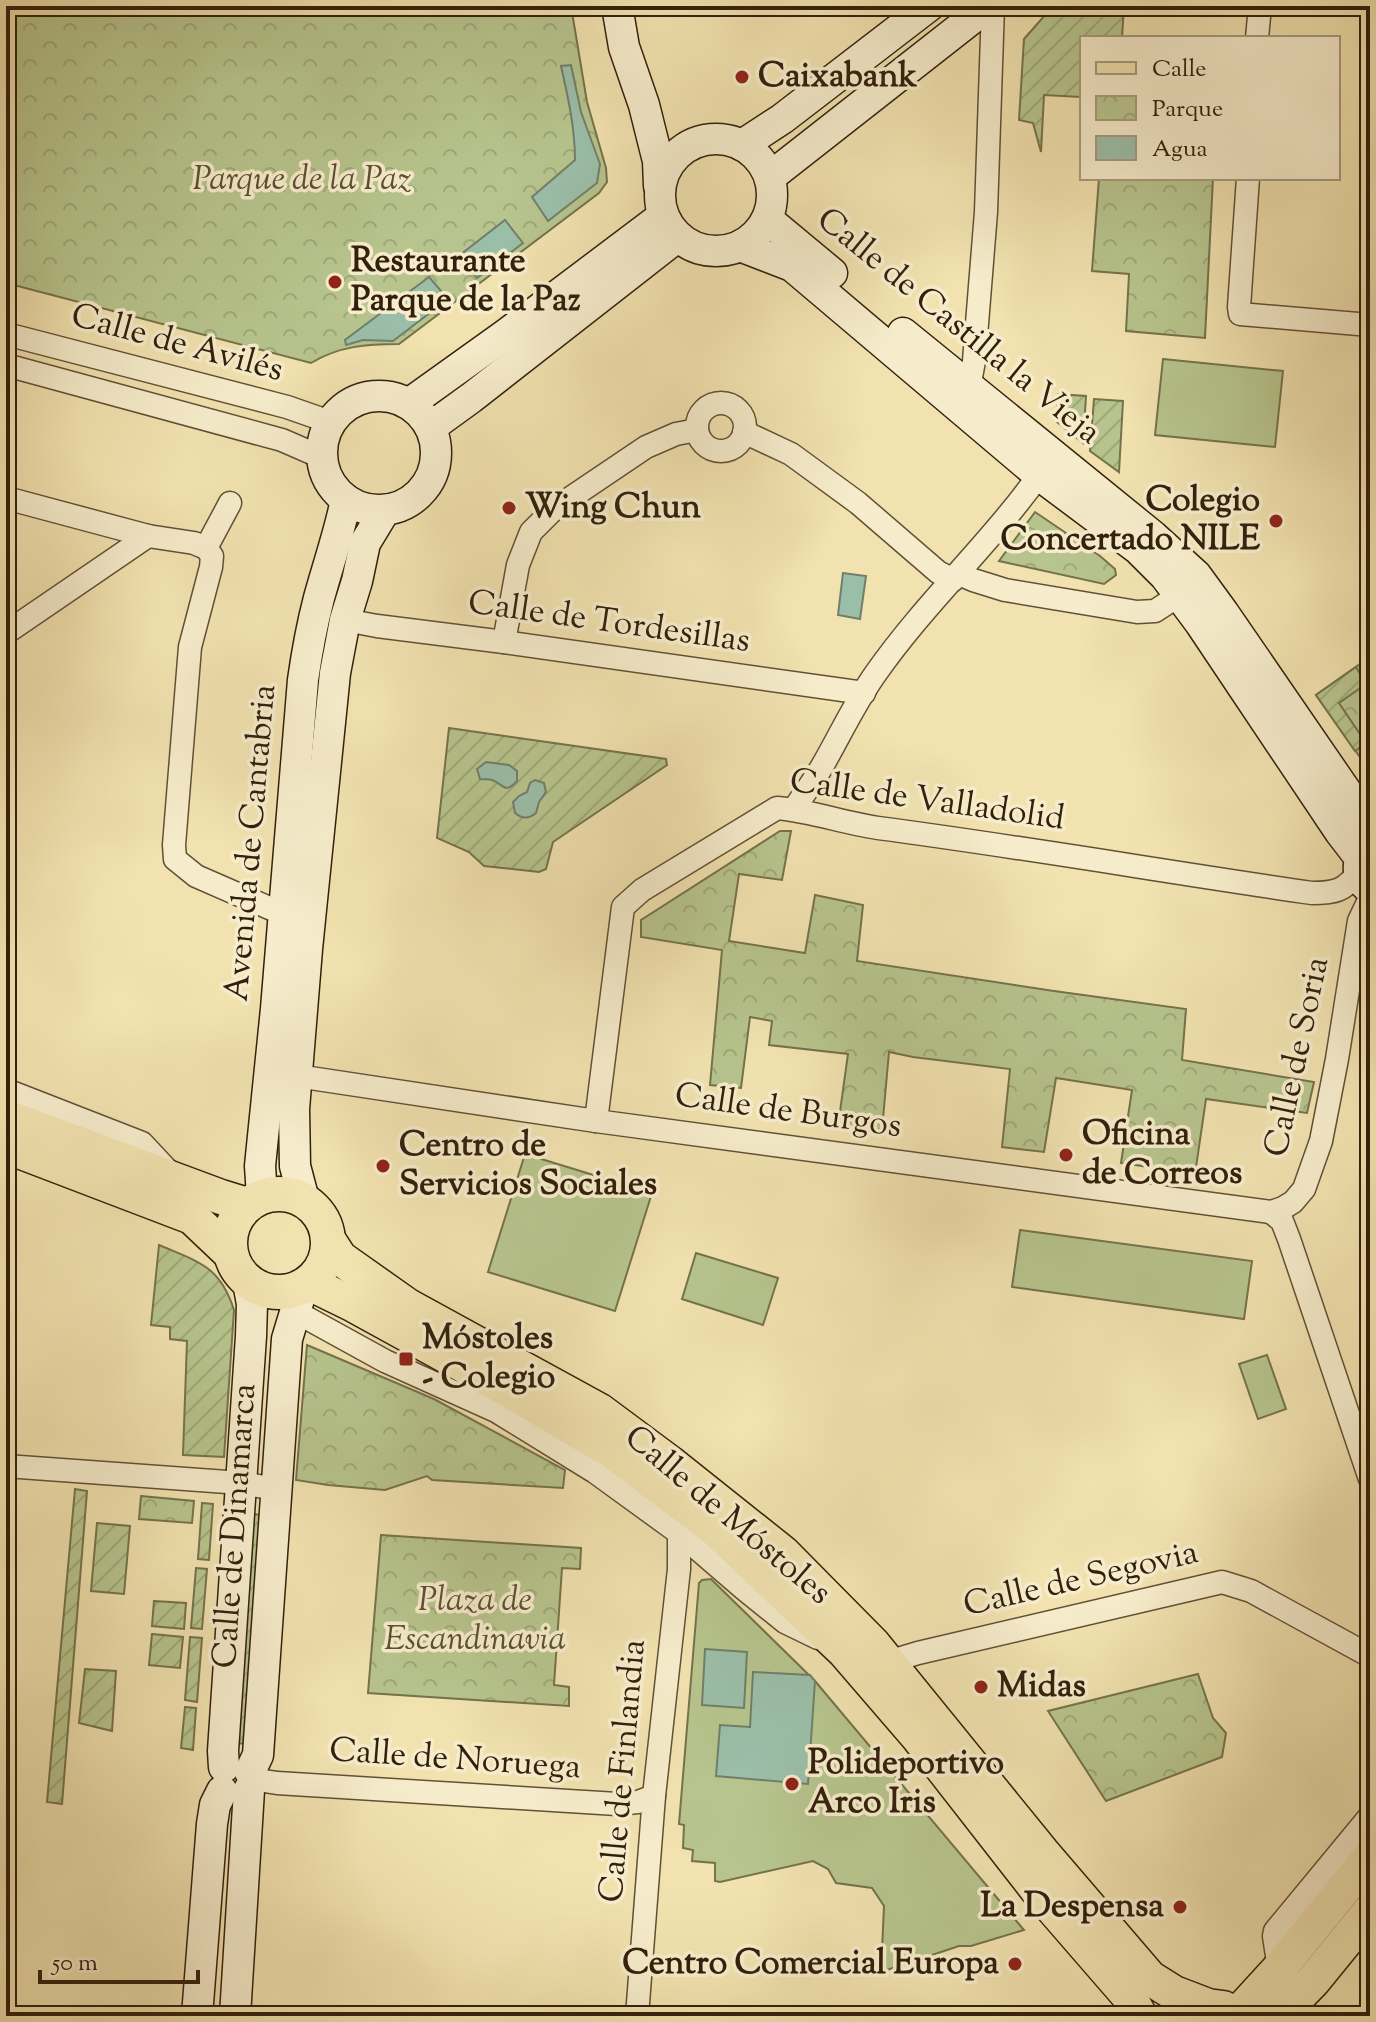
<svg xmlns="http://www.w3.org/2000/svg" width="1376" height="2022" font-family="'Sorts Mill Goudy',serif">
	<style>
		.park { fill: url(#park-crowns); stroke: #75724c; stroke-width: 2 }
		.garden { fill: url(#garden-furrows); stroke: #75724c; stroke-width: 2 }
		.pitch { fill: #b7c48d; stroke: #75724c; stroke-width: 2 }
		.water { fill: #9bbea8; stroke: #717f6a; stroke-width: 2 }
		.lines { fill: none; stroke-linecap: round; stroke-linejoin: round }
		.street-casing { stroke: #625035; stroke-width: 25 }
		.secondary-casing { stroke: #33200c; stroke-width: 33 }
		.primary-casing { stroke: #33200c; stroke-width: 37 }
		.street { stroke: #f6eccb; stroke-width: 22 }
		.secondary { stroke: #f6eccb; stroke-width: 30 }
		.primary { stroke: #f1e2af; stroke-width: 34 }
		.poi-dot { fill: #8f2418; stroke: #f6eccb; stroke-width: 3 }
		.labels { text-anchor: middle; dominant-baseline: central; stroke-width: 7; stroke-linejoin: round; paint-order: stroke }
		.poi-label { font-size: 34px; font-weight: bold; fill: #33200c; stroke: #f6eccb; text-anchor: start }
		.park-label { font-size: 34px; font-style: italic; fill: #5b5133; stroke: #f6eccb }
		.street-label { font-size: 34px; fill: #33200c; stroke: #f6eccb }
	</style>
	<defs>
		<pattern id="park-crowns" width="20" height="18" patternUnits="userSpaceOnUse" patternTransform="scale(2)"><rect width="20" height="18" fill="#b7c48d"/><path d="M2 6a3 3 0 1 1 6 0M12 15a3 3 0 1 1 6 0" fill="none" stroke="#9ea878"/></pattern>
		<pattern id="garden-furrows" width="10" height="10" patternUnits="userSpaceOnUse" patternTransform="scale(2)"><rect width="10" height="10" fill="#b7c48d"/><path d="M-1 1l2-2M0 10L10 0M9 11l2-2" fill="none" stroke="#9ea878"/></pattern>
	</defs>
	<rect width="100%" height="100%" fill="#f1e2af"/>
	<filter id="stains"><feTurbulence type="fractalNoise" baseFrequency=".0025" numOctaves="4"/><feColorMatrix values="0 0 0 0 .2 0 0 0 0 .09 0 0 0 0 .02 0 0 0 .5 -.17"/></filter>
	<radialGradient id="worn" r=".72"><stop offset=".6" stop-color="#630" stop-opacity="0"/><stop offset="1" stop-color="#630" stop-opacity=".3"/></radialGradient>
	<!-- park -->
	<g class="park">
		<path d="M16 6H571L587 102 606 168 607 182 599 193 399 344C367 344 339 346 311 363L6 283V104Z"/>
		<path d="M1099 178H1213L1205 338 1126 331 1129 274 1092 271Z"/>
		<path d="M1035 512 1100 556 1115 569 1116 575 1104 584 999 561Z"/>
		<path d="M1370 657V757L1362 760 1316 695Z"/>
		<path d="M780 831H791L782 880 739 874 729 941 805 953 815 895 863 905 857 961 1054 991 1186 1009 1182 1060 1314 1082 1307 1113 1206 1099 1195 1174 1121 1163 1132 1090 1056 1078 1044 1152 1002 1147 1010 1069 913 1057 889 1052 882 1130 838 1126 848 1054 769 1045 772 1021 750 1017 741 1088 710 1085 722 950 641 937V920Z"/>
		<path d="M307 1345 434 1399 565 1470 563 1488 432 1480 427 1476 385 1490 328 1485 296 1480Z"/>
		<path d="M141 1496 194 1501 192 1523 139 1519Z"/>
		<path d="M381 1535 581 1548 580 1569 562 1568 554 1685 569 1687V1706L368 1693Z"/>
		<path d="M1198 1674 1213 1718 1226 1733 1222 1757 1106 1801 1048 1711Z"/>
	</g>
	<!-- garden -->
	<g class="garden">
		<path d="M1053 6H1124L1122 38H1082L1081 97 1044 95 1041 152 1033 123 1019 120 1024 39Z"/>
		<path d="M1058 394 1086 396 1083 443 1057 422Z"/>
		<path d="M1094 399 1123 401 1119 472 1090 451Z"/>
		<path d="M1356 667 1366 684 1339 703 1366 743 1355 751 1316 695Z"/>
		<path d="M449 728 666 759 667 765 553 842 546 869 539 872 484 866 469 852 437 838Z"/>
		<path d="M159 1245C199 1262 220 1266 234 1310L224 1457 183 1455 187 1341 170 1339V1327L151 1325Z"/>
		<path d="M75 1489 87 1491 62 1804 47 1802Z"/>
		<path d="M202 1503 213 1504 209 1560 198 1559Z"/>
		<path d="M252 1514 266 1515 249 1744 233 1743Z"/>
		<path d="M97 1523 130 1526 124 1594 91 1591Z"/>
		<path d="M196 1568 207 1569 202 1629 191 1628Z"/>
		<path d="M154 1601 186 1603 184 1629 152 1626Z"/>
		<path d="M152 1634 183 1637 180 1668 149 1665Z"/>
		<path d="M190 1637 202 1638 197 1702 185 1700Z"/>
		<path d="M85 1669 116 1671 112 1731 79 1723Z"/>
		<path d="M185 1707 196 1708 193 1750 181 1748Z"/>
	</g>
	<!-- pitch -->
	<g class="pitch">
		<path d="M1163 359 1283 371 1275 447 1155 435Z"/>
		<path d="M525 1154 652 1193 615 1311 488 1272Z"/>
		<path d="M1020 1230 1252 1261 1244 1319 1012 1287Z"/>
		<path d="M696 1253 778 1278 763 1325 682 1299Z"/>
		<path d="M1267 1355 1286 1409 1258 1419 1239 1364Z"/>
		<path d="M711 1579 815 1681 1024 1930 971 1946H959L881 1972 884 1906 872 1888 836 1883 828 1869 813 1861 720 1882 715 1881V1863L692 1861 693 1850 683 1848 684 1825 679 1824 699 1583 702 1580Z"/>
	</g>
	<!-- water -->
	<g class="water">
		<path d="M571 65 581 112 600 164 597 183 548 221 532 197 575 160C575 128 568 97 561 66Z"/>
		<path d="M505 220 523 243 477 278 460 255Z"/>
		<path d="M429 277 448 299 393 341 363 340 346 345 345 340Z"/>
		<path d="M843 573 866 576 860 619 838 615Z"/>
		<path d="M486 762 509 765 517 771V781C504 795 504 784 492 780 488 779 484 779 480 779L477 769Z"/>
		<path d="M535 780 544 783 546 792 539 802 536 813C529 819 522 819 515 813L513 802 519 796 527 792 530 783Z"/>
		<path d="M705 1649 747 1652 744 1708 702 1705Z"/>
		<path d="M753 1672 810 1675 815 1681 808 1784 716 1776 720 1725 750 1727Z"/>
	</g>
	<g class="lines">
		<!-- street casing -->
		<g class="street-casing">
			<g id="street">
				<path d="M1257 38 1260 6"/>
				<path d="M1248 178 1239 307 1240 314 1370 325"/>
				<path d="M6 334 287 407 330 422"/>
				<path d="M6 365 282 440 321 457"/>
				<path d="M969 388 974 361 986 212 993 6"/>
				<circle cx="721" cy="427" r="24"/>
				<path d="M744 432 791 454 858 503 938 572 953 580"/>
				<path d="M6 498 148 536 194 543 206 548 212 556 211 567 190 647 174 845 175 859 196 876 283 914"/>
				<path d="M206 548 230 503"/>
				<path d="M959 574 973 580 1005 590 1137 612 1155 611 1178 596"/>
				<path d="M345 620 377 626 504 642 864 693"/>
				<path d="M6 633 148 536"/>
				<path d="M504 642 518 565 531 532 554 509 646 447 676 434 697 430"/>
				<path d="M794 809C804 794 815 779 824 763 841 733 856 701 876 673 925 603 989 545 1039 475"/>
				<path d="M297 1076 596 1121 1271 1212 1283 1208 1293 1202 1304 1189 1321 1141 1337 1059 1359 921 1370 898"/>
				<path d="M6 1090 142 1143 171 1174"/>
				<path d="M596 1121 623 907 642 890 777 808C811 811 844 823 878 828 1023 847 1167 872 1312 893 1335 893 1344 891 1359 872"/>
				<path d="M1271 1212 1282 1221 1289 1239 1370 1479"/>
				<path d="M296 1312 385 1361 496 1411 595 1472 679 1533 744 1589 785 1622 818 1638"/>
				<path d="M6 1466 241 1483 276 1489"/>
				<path d="M888 1662 918 1653 1222 1582 1251 1591 1370 1656"/>
				<path d="M252 1779 277 1783 617 1804 638 1802 654 1796"/>
				<path d="M1279 1969 1274 1936 1275 1931 1370 1816"/>
				<path d="M637 2016 654 1796 679 1569V1533"/>
			</g>
		</g>
		<!-- secondary casing -->
		<g class="secondary-casing">
			<g id="secondary">
				<path d="M617 6 624 47 644 105 658 161 659 186"/>
				<circle cx="716" cy="195" r="56"/>
				<path d="M742 145 782 119 929 6"/>
				<path d="M770 177 988 6"/>
				<path d="M767 219 832 273"/>
				<path d="M740 246 792 266 1039 475 1138 549 1165 576 1200 623 1340 832 1360 858"/>
				<path d="M903 333 1153 536 1196 575 1223 612 1370 826"/>
				<circle cx="379" cy="453" r="57"/>
				<path d="M410 403 505 335 663 216"/>
				<path d="M431 427 471 398 677 237"/>
				<path d="M1370 848C1355 860 1355 877 1370 889"/>
				<path d="M262 1196 260 1166 276 1009 303 680C307 652 312 625 319 598 328 565 339 534 346 500"/>
				<path d="M304 1200 295 1166 294 1109 307 949 335 673 345 620 357 581 365 543 385 510"/>
				<path d="M224 1767 223 1751 251 1336 252 1304 248 1282"/>
				<path d="M250 1772 258 1755 287 1339 303 1286"/>
				<path d="M197 2016 212 1824 215 1805 222 1791"/>
				<path d="M235 2016 249 1790"/>
			</g>
		</g>
		<!-- primary casing -->
		<g class="primary-casing">
			<g id="primary">
				<path d="M6 1117 221 1197 247 1205"/>
				<path d="M6 1146 192 1217 230 1253"/>
				<circle cx="279" cy="1243" r="49"/>
				<path d="M329 1241 340 1258 408 1306 600 1411 670 1463 783 1553 873 1644 1042 1852 1150 1978 1174 1993 1208 2006 1223 2008 1240 2016"/>
				<path d="M309 1283 354 1305 507 1389 613 1452 714 1528 844 1651 919 1738 1043 1897 1128 1995 1140 2016"/>
				<path d="M1236 2016 1279 1969 1370 1857"/>
				<path d="M1279 2016 1313 1981 1370 1911"/>
			</g>
		</g>
		<!-- street -->
		<use href="#street" class="street"/>
		<!-- secondary -->
		<use href="#secondary" class="secondary"/>
		<!-- primary -->
		<use href="#primary" class="primary"/>
	</g>
	<!-- markers -->
	<g class="poi-dot">
		<circle cx="742" cy="77" r="8"/>
		<circle cx="335" cy="282" r="8"/>
		<circle cx="509" cy="508" r="8"/>
		<circle cx="1276" cy="521" r="8"/>
		<circle cx="1066" cy="1155" r="8"/>
		<circle cx="383" cy="1166" r="8"/>
		<rect x="398" y="1351" width="16" height="16" rx="4"/>
		<circle cx="981" cy="1687" r="8"/>
		<circle cx="792" cy="1784" r="8"/>
		<circle cx="1180" cy="1907" r="8"/>
		<circle cx="1015" cy="1964" r="8"/>
	</g>
	<g class="labels">
		<!-- poi labels -->
		<g class="poi-label">
			<text x="758" y="77">Caixabank</text>
			<text x="351" y="262">Restaurante<tspan x="351" dy="39">Parque de la Paz</tspan></text>
			<text x="1260" y="501" text-anchor="end">Colegio<tspan x="1260" dy="39">Concertado NILE</tspan></text>
			<text x="525" y="508">Wing Chun</text>
			<text x="1082" y="1135">Oficina<tspan x="1082" dy="39">de Correos</tspan></text>
			<text x="399" y="1146">Centro de<tspan x="399" dy="39">Servicios Sociales</tspan></text>
			<text x="422" y="1339">Móstoles<tspan x="422" dy="39">- Colegio</tspan></text>
			<text x="997" y="1687">Midas</text>
			<text x="808" y="1764">Polideportivo<tspan x="808" dy="39">Arco Iris</tspan></text>
			<text x="1164" y="1907" text-anchor="end">La Despensa</text>
			<text x="999" y="1964" text-anchor="end">Centro Comercial Europa</text>
		</g>
		<!-- park labels -->
		<g class="park-label">
			<text x="302" y="180">Parque de la Paz</text>
			<text x="475" y="1601">Plaza de<tspan x="475" dy="39">Escandinavia</tspan></text>
		</g>
		<!-- street labels -->
		<g class="street-label">
			<text transform="translate(958 327) rotate(39)">Calle de Castilla la Vieja</text>
			<text transform="translate(177 344) rotate(15)">Calle de Avilés</text>
			<text transform="translate(609 623) rotate(8)">Calle de Tordesillas</text>
			<text transform="translate(927 801) rotate(8)">Calle de Valladolid</text>
			<text transform="translate(252 843) rotate(-85)">Avenida de Cantabria</text>
			<text transform="translate(1298 1057) rotate(-78)">Calle de Soria</text>
			<text transform="translate(788 1112) rotate(8)">Calle de Burgos</text>
			<text transform="translate(727 1516) rotate(40)">Calle de Móstoles</text>
			<text transform="translate(236 1526) rotate(-86)">Calle de Dinamarca</text>
			<text transform="translate(1081 1580) rotate(-13)">Calle de Segovia</text>
			<text transform="translate(455 1760) rotate(4)">Calle de Noruega</text>
			<text transform="translate(624 1771) rotate(-85)">Calle de Finlandia</text>
		</g>
	</g>
	<!-- margin -->
	<rect width="1376" height="2022" fill="none" stroke="#f1e2af" stroke-width="32"/>
	<rect x="8" y="8" width="1360" height="2006" fill="none" stroke="#33200c" stroke-width="4"/>
	<rect x="16" y="16" width="1344" height="1990" fill="none" stroke="#33200c" stroke-width="2"/>
	<!-- legend -->
	<rect x="1080" y="36" width="260" height="144" fill="#f6eccb" stroke="#a89a7f" stroke-width="2"/>
	<rect x="1096" y="62" width="40" height="12" fill="#f1e2af" stroke="#a89a7f" stroke-width="2"/>
	<text x="1152" y="76" font-size="24" fill="#33200c">Calle</text>
	<rect x="1096" y="96" width="40" height="24" fill="url(#park-crowns)" stroke="#a89a7f" stroke-width="2"/>
	<text x="1152" y="116" font-size="24" fill="#33200c">Parque</text>
	<rect x="1096" y="136" width="40" height="24" fill="#9bbea8" stroke="#a89a7f" stroke-width="2"/>
	<text x="1152" y="156" font-size="24" fill="#33200c">Agua</text>
	<!-- scale -->
	<path d="M40 1970v12h158v-12" fill="none" stroke="#33200c" stroke-width="4"/>
	<text x="52" y="1970" font-size="24" fill="#33200c" stroke="#f6eccb" stroke-width="6" paint-order="stroke">50 m</text>
	<rect width="100%" height="100%" filter="url(#stains)"/>
	<rect width="100%" height="100%" fill="url(#worn)"/>
</svg>
